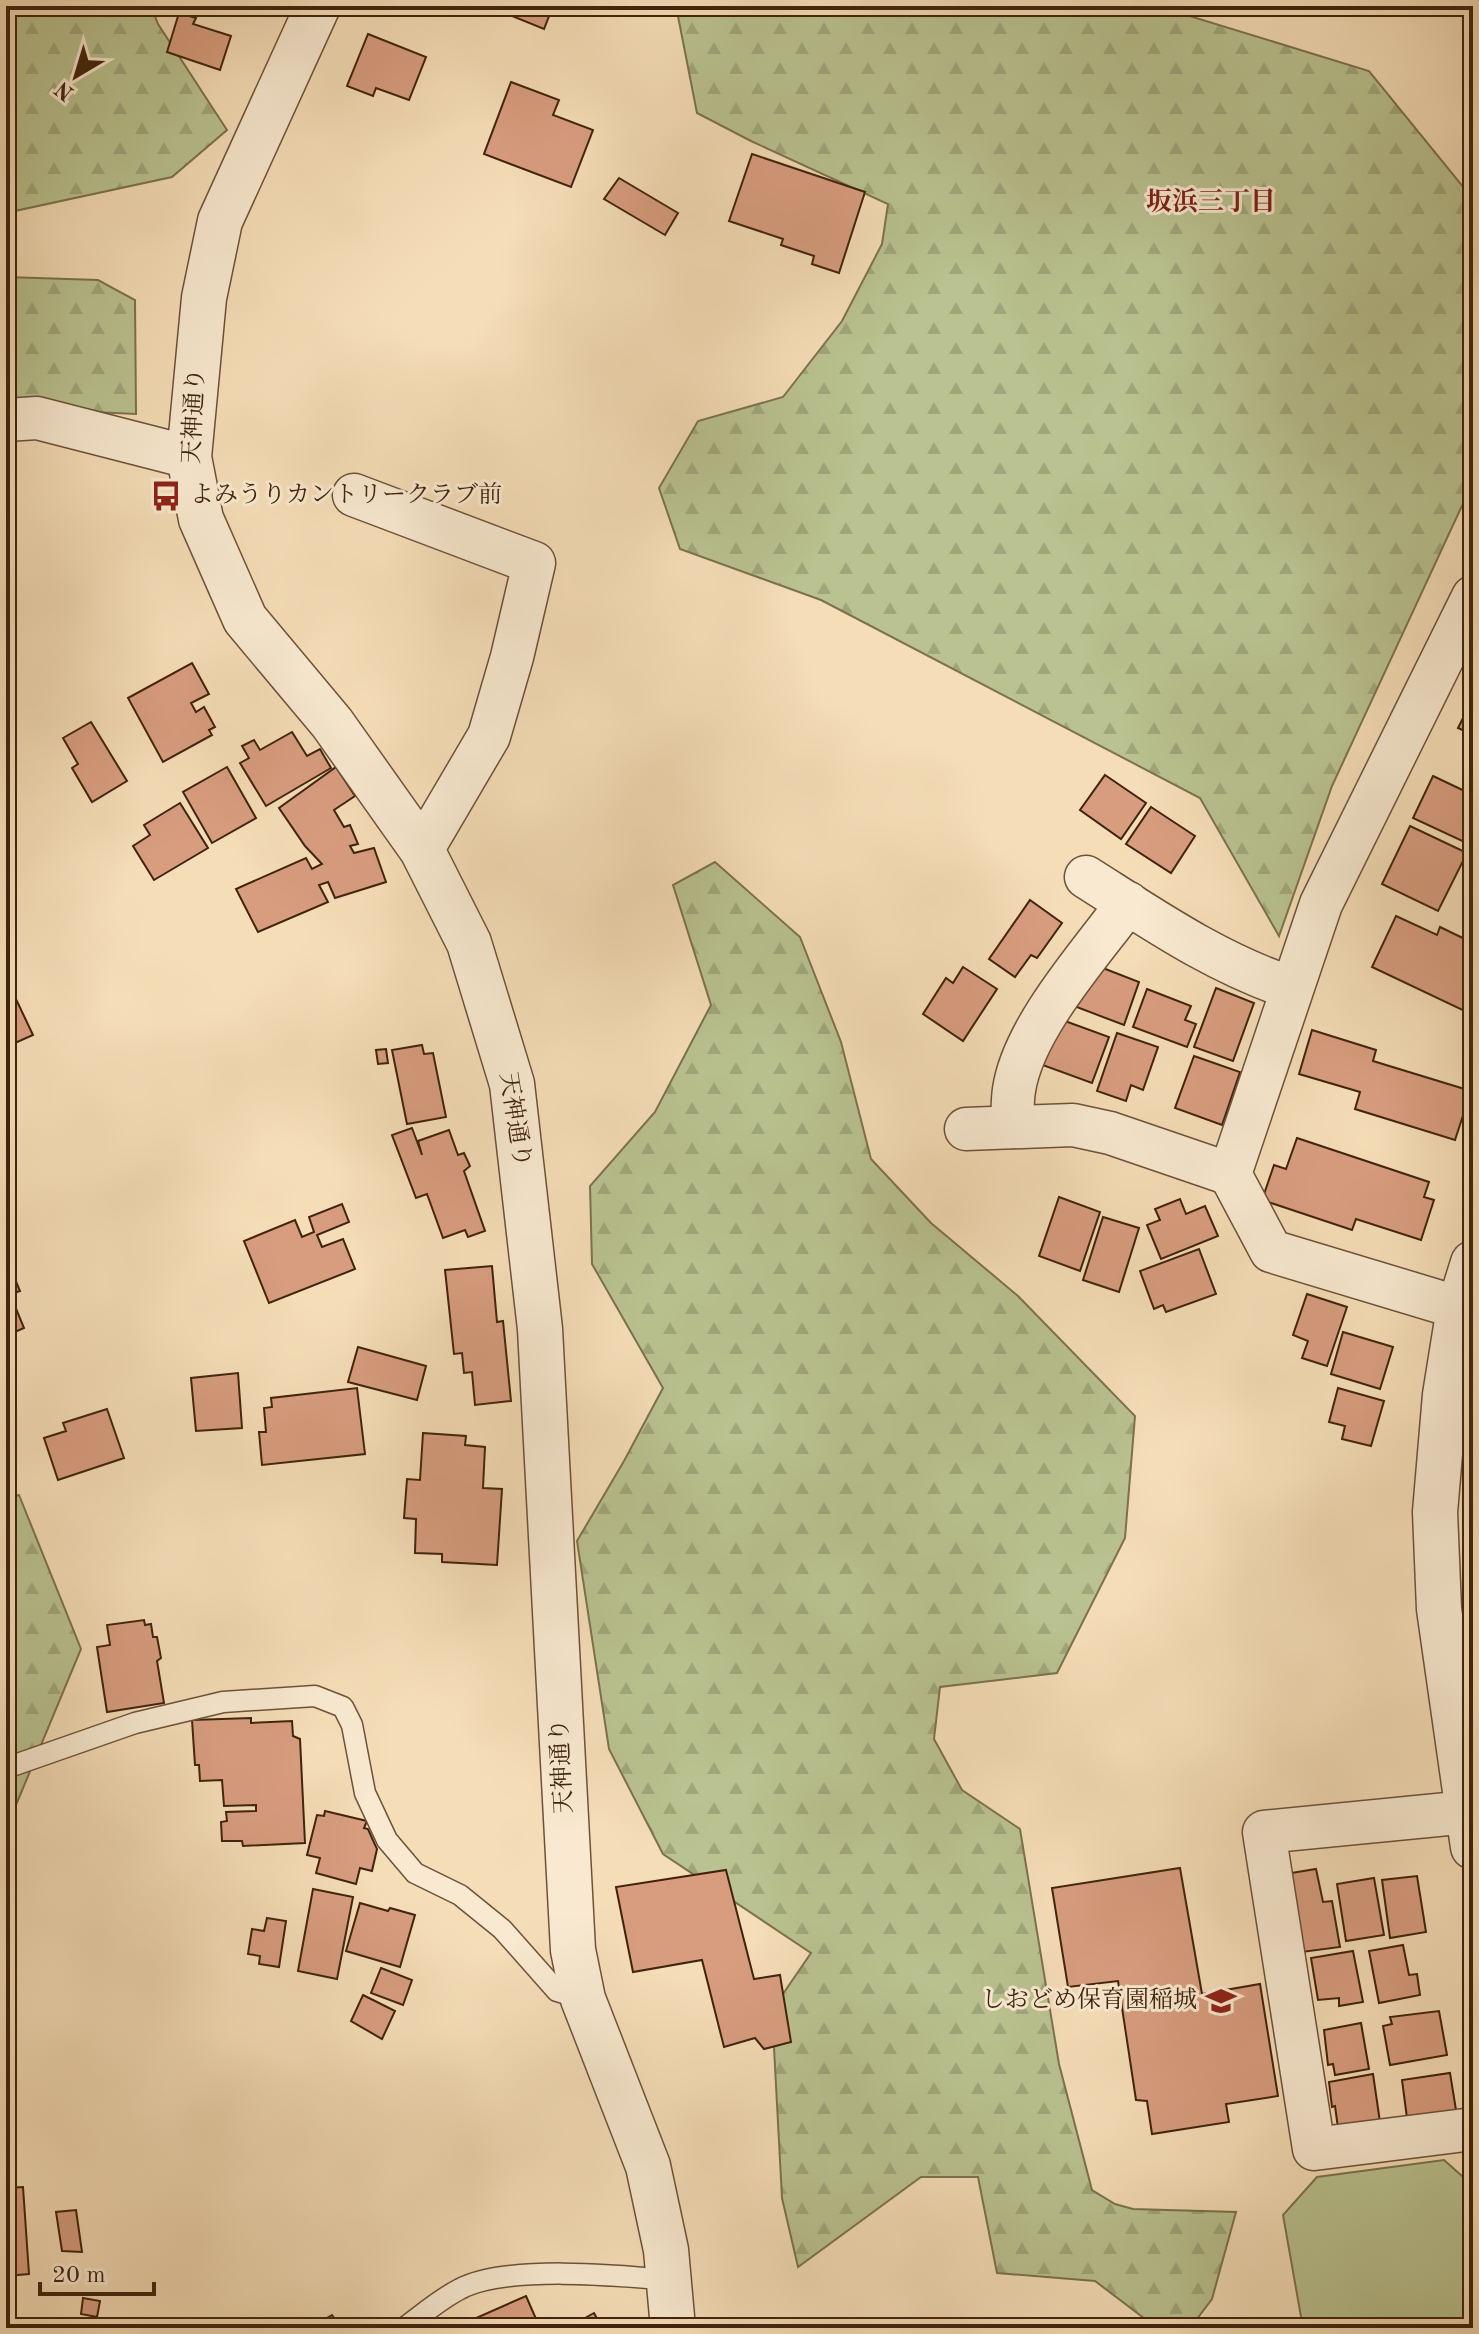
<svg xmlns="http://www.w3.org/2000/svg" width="1479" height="2334" font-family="'Old Standard TT','Noto Serif JP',serif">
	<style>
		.forest { fill: url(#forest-firs); stroke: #7c724e; stroke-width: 2 }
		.park { fill: #b9c290; stroke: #7c724e; stroke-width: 2 }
		.building { fill: #d89d7f; stroke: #40230d; stroke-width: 2 }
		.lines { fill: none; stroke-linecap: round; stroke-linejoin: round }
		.service-casing { stroke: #6d5238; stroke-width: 23 }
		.minor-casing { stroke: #6d5238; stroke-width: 45 }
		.tertiary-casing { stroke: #6d5238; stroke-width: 47 }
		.service { stroke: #f8e9d0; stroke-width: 20 }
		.minor { stroke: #f8e9d0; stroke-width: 42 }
		.tertiary { stroke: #f8e9d0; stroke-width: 44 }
		.labels { text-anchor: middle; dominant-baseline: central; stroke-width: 6; stroke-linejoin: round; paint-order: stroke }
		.street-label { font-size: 24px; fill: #40230d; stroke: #f8e9d0 }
		.poi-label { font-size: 24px; fill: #40230d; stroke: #f8e9d0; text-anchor: start }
		.neighbourhood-label { font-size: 26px; font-weight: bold; fill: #7a1f14; stroke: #f8e9d0 }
	</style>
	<defs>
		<pattern id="forest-firs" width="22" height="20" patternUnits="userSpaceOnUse" patternTransform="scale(2)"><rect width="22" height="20" fill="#b9c290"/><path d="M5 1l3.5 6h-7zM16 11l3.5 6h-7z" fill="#a0a67b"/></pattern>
	</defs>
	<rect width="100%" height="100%" fill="#f5ddb7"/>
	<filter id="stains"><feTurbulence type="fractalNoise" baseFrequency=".0025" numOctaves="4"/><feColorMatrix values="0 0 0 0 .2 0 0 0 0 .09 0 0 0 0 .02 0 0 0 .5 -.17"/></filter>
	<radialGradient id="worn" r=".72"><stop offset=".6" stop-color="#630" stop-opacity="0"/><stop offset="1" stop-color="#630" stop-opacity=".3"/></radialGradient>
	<!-- forest -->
	<g class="forest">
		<path d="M6 6H151L158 24 227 130 172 177 15 211 6 229Z"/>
		<path d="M676 6H1157L1369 71 1473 199V482L1332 786 1279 936 1200 798 821 600 680 549 659 488 698 421 783 397 842 321 882 244 888 204 751 141 697 113Z"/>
		<path d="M6 277 98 280 135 300 136 414 6 408Z"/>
		<path d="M715 862 800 937 841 1042 871 1159 931 1223 1018 1296 1135 1416 1125 1538 1057 1673 940 1687 934 1739 962 1790 1020 1829 1059 2064 1092 2190 1115 2204 1133 2209 1236 2212 1212 2299 1190 2328H1157L1095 2281 997 2273 978 2177H921L798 2267 782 2198 772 2010 811 1953 663 1854 609 1749 577 1541 624 1461 663 1388 592 1264 590 1186 655 1112 711 1005 673 885Z"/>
		<path d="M19 1495 81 1649 6 1829V1499Z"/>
	</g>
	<!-- park -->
	<path class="park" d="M1444 2160 1472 2185 1473 2328H1303L1283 2215 1317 2177Z"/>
	<!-- building -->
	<g class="building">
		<path d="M458 6H482L481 13Z"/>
		<path d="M516 6H553L544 29 512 16Z"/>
		<path d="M179 13 196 18 193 24 231 36 220 70 167 52Z"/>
		<path d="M368 34 426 57 409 100 376 88 373 96 347 86Z"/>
		<path d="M511 82 559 100 553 115 593 130 571 187 484 154Z"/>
		<path d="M752 154 865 192 839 273 812 264 814 256 781 245 783 239 729 221Z"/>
		<path d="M619 178 678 213 665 235 604 199Z"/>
		<path d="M192 663 209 694 191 703 196 712 204 707 215 727 209 730 212 735 163 762 128 698Z"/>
		<path d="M1473 698V735L1458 728Z"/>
		<path d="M91 722 127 781 92 802 72 768 78 764 63 738Z"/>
		<path d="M292 732 307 756 320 749 331 768 266 806 240 763 249 758 242 746 254 740 260 750Z"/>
		<path d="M227 767 256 818 212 843 183 792Z"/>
		<path d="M336 767 355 796 334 810 344 827 350 825 358 844 350 846 354 853 374 848 386 882 335 898 328 882 319 885 328 902 258 932 236 889 306 858 312 869 322 864 305 846 279 808Z"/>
		<path d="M1105 775 1146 803 1121 839 1080 810Z"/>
		<path d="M1433 776 1473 795V846L1413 818Z"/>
		<path d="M180 803 208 848 154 880 133 846 150 835 144 825Z"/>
		<path d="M1151 807 1195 836 1171 873 1126 844Z"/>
		<path d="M1410 826 1467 853 1438 911 1382 884Z"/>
		<path d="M1030 900 1062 923 1037 958 1031 955 1015 977 989 959Z"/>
		<path d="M1396 916 1437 935 1440 927 1473 943V1015L1372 967Z"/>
		<path d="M1090 963 1139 982 1124 1025 1074 1006Z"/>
		<path d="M963 967 997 989 963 1041 923 1014 946 978 953 983Z"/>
		<path d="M6 978 33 1035 6 1047Z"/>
		<path d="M1216 988 1254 1003 1233 1061 1194 1047Z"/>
		<path d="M1147 989 1191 1006 1185 1020 1196 1024 1187 1047 1133 1027Z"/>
		<path d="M1054 1017 1109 1037 1092 1083 1037 1063Z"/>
		<path d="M1312 1030 1376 1050 1373 1061 1471 1091 1455 1140 1355 1109 1360 1092 1299 1074Z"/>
		<path d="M1117 1033 1158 1047 1143 1090 1131 1085 1126 1101 1097 1091Z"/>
		<path d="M422 1045 424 1054 433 1053 446 1117 407 1124 392 1050Z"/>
		<path d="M386 1049 388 1063 378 1064 376 1050Z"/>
		<path d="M1194 1056 1240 1072 1222 1125 1175 1108Z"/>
		<path d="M412 1128 422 1155 418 1141 449 1130 458 1155 464 1153 470 1166 464 1171 485 1231 468 1237 465 1230 443 1238 427 1194 416 1198 392 1135Z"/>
		<path d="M1297 1138 1429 1182 1424 1197 1434 1200 1421 1240 1356 1219 1352 1230 1262 1200 1274 1165 1286 1169Z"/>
		<path d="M1059 1197 1100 1212 1080 1271 1039 1256Z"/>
		<path d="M1180 1199 1186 1214 1205 1206 1218 1236 1161 1259 1147 1225 1160 1220 1155 1209Z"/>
		<path d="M342 1204 349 1222 317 1235 322 1247 343 1239 355 1269 269 1303 244 1241 295 1220 302 1237 314 1232 309 1217Z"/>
		<path d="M1103 1217 1139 1228 1119 1292 1083 1280Z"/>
		<path d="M1199 1249 1216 1294 1166 1312 1163 1305 1154 1309 1140 1271Z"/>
		<path d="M6 1257 20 1291 10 1294 24 1328 6 1336Z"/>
		<path d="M492 1266 497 1322 503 1321 511 1401 475 1405 472 1372 464 1373 462 1353 454 1354 445 1270Z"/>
		<path d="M1307 1294 1347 1307 1327 1366 1302 1358 1308 1341 1293 1335Z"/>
		<path d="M1343 1332 1393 1347 1380 1389 1331 1374Z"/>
		<path d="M358 1347 426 1366 417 1400 348 1382Z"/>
		<path d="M238 1373 242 1428 196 1431 191 1378Z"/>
		<path d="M357 1388 365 1454 262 1465 259 1432H266L264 1408 272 1407 271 1398Z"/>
		<path d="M1338 1388 1384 1401 1371 1446 1342 1439 1345 1426 1329 1422Z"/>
		<path d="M107 1409 124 1458 58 1480 44 1438 66 1431 63 1423Z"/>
		<path d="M6 1416 13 1436 6 1439Z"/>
		<path d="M423 1433 466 1436 465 1445 485 1447 483 1488 502 1489 497 1565 442 1562V1554L415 1553 416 1519 404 1518 407 1479 420 1480Z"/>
		<path d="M144 1620 145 1625 151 1624 153 1637H157L161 1658 157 1661 164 1703 107 1712 97 1647 110 1645 107 1625Z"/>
		<path d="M251 1718V1723L292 1721 293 1736 300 1739 305 1843 243 1846 242 1841H222L221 1822 227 1821 226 1812 256 1811V1805L224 1806 222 1780 200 1781 199 1765H195L192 1720Z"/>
		<path d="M325 1811 367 1821 364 1828 368 1829 377 1849 372 1871 360 1868 356 1884 316 1873 320 1858 307 1855 317 1815 324 1816Z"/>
		<path d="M1180 1868 1202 1994 1260 1984 1278 2096 1226 2104 1229 2122 1152 2134 1147 2101 1136 2100 1118 1981 1068 1987 1052 1888Z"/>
		<path d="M1316 1869 1323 1902 1332 1901 1340 1947 1302 1952 1285 1874Z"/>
		<path d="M726 1870 754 1979 780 1975 791 2042 764 2049 755 2038 724 2047 702 1960 633 1972 616 1887Z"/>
		<path d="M1417 1876 1426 1932 1390 1938 1382 1880Z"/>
		<path d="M1374 1878 1384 1935 1346 1941 1337 1884Z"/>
		<path d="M313 1889 353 1897 337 1979 298 1971Z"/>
		<path d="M360 1903 388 1911 390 1908 415 1915 400 1967 346 1951Z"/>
		<path d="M267 1918 286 1921 279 1967 259 1964 260 1956 248 1954 252 1929 264 1931Z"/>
		<path d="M1403 1945 1409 1975 1417 1974 1420 1995 1379 2003 1369 1951Z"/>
		<path d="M1353 1951 1363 2002 1339 2006V1998L1318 2000 1311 1958Z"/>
		<path d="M381 1968 412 1980 403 2005 371 1993Z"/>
		<path d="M363 1995 395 2011 382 2039 351 2021Z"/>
		<path d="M1439 2011 1447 2055 1390 2065 1383 2026 1392 2024 1390 2017Z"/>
		<path d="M1361 2023 1369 2069 1335 2075 1333 2064 1328 2065 1324 2030Z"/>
		<path d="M1450 2073 1456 2110 1407 2118 1402 2080Z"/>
		<path d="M1373 2074 1381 2129 1339 2135 1335 2106 1332 2107 1329 2082Z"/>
		<path d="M23 2187 29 2274 6 2276V2188Z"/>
		<path d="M76 2210 82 2252 62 2251 56 2212Z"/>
		<path d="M526 2296 540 2328H459L458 2326Z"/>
		<path d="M83 2298 100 2301 97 2317 81 2314Z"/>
		<path d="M594 2313 602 2328H567Z"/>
		<path d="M332 2315 341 2328H313L312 2327Z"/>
		<path d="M6 2320 18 2322 19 2328H6Z"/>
	</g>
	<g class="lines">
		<!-- service casing -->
		<g class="service-casing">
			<g id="service">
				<path d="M9 1767 135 1723 223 1702 315 1696 343 1707 352 1725 365 1793 387 1840 415 1873 460 1895 502 1929 557 1991 583 1999"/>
				<path d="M404 2328C422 2315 440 2299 460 2289 505 2265 617 2275 669 2280"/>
			</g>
		</g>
		<!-- minor casing -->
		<g class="minor-casing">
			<g id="minor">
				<path d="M6 420 37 418 189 457"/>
				<path d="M354 495 534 563 512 657 489 736 422 850"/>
				<path d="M1473 597 1321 904 1230 1174 1271 1251 1473 1312"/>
				<path d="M1086 877C1154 920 1214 962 1291 988"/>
				<path d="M1012 1127C1013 1115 1012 1102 1014 1090 1023 1028 1091 953 1128 903"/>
				<path d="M966 1129 1073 1125 1110 1133 1230 1174"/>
				<path d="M1468 1812 1264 1832 1314 2149 1473 2129"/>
			</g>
		</g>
		<!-- tertiary casing -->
		<g class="tertiary-casing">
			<g id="tertiary">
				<path d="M318 6 220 221 204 298 189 457 201 519 245 619 332 723 422 850 469 943 512 1084 540 1329 573 1950 583 1999 648 2166 666 2250 673 2328"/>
				<path d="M1473 1263 1459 1308 1445 1395 1435 1512 1439 1609 1473 1847"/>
			</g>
		</g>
		<!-- service -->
		<use href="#service" class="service"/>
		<!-- minor -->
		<use href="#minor" class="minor"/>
		<!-- tertiary -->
		<use href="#tertiary" class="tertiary"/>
	</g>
	<!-- icons -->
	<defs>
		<g id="bus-bare" transform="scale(2.4)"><path d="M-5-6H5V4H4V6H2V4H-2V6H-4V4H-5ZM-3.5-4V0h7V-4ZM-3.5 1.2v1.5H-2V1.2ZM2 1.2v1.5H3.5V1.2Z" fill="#8f2418" stroke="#f8e9d0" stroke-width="2.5" paint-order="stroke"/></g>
		<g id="school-bare" transform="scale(2.4)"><path d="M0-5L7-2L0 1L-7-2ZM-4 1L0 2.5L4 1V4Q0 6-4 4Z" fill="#8f2418" stroke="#f8e9d0" stroke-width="2.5" paint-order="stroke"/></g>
	</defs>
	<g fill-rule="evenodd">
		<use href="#bus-bare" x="166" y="496"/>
		<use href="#school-bare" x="1221" y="2001"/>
	</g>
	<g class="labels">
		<!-- street labels -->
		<g class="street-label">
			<text transform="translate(195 416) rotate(-87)">天神通り</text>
			<text transform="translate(514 1120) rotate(81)">天神通り</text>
			<text transform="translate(563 1766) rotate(-93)">天神通り</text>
		</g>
		<!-- poi labels -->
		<g class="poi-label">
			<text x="190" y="496">よみうりカントリークラブ前</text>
			<text x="1197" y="2001" text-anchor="end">しおどめ保育園稲城</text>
		</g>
		<!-- neighbourhood labels -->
		<g class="neighbourhood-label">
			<text x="1211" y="203">坂浜三丁目</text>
		</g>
	</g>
	<!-- margin -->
	<rect width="1479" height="2334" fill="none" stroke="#f5ddb7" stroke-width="32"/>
	<rect x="8" y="8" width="1463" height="2318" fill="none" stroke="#40230d" stroke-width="4"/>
	<rect x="16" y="16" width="1447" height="2302" fill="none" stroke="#40230d" stroke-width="2"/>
	<!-- north arrow -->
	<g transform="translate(76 76) rotate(218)" stroke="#f8e9d0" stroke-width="6" paint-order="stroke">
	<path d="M0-6L14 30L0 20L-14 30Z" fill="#40230d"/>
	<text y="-12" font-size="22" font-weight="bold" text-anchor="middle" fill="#40230d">N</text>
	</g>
	<!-- scale -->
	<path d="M40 2282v12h114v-12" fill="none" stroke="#40230d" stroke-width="4"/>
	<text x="52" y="2282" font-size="24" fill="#40230d" stroke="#f8e9d0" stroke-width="6" paint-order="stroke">20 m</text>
	<rect width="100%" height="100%" filter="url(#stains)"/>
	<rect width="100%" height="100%" fill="url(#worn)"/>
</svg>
